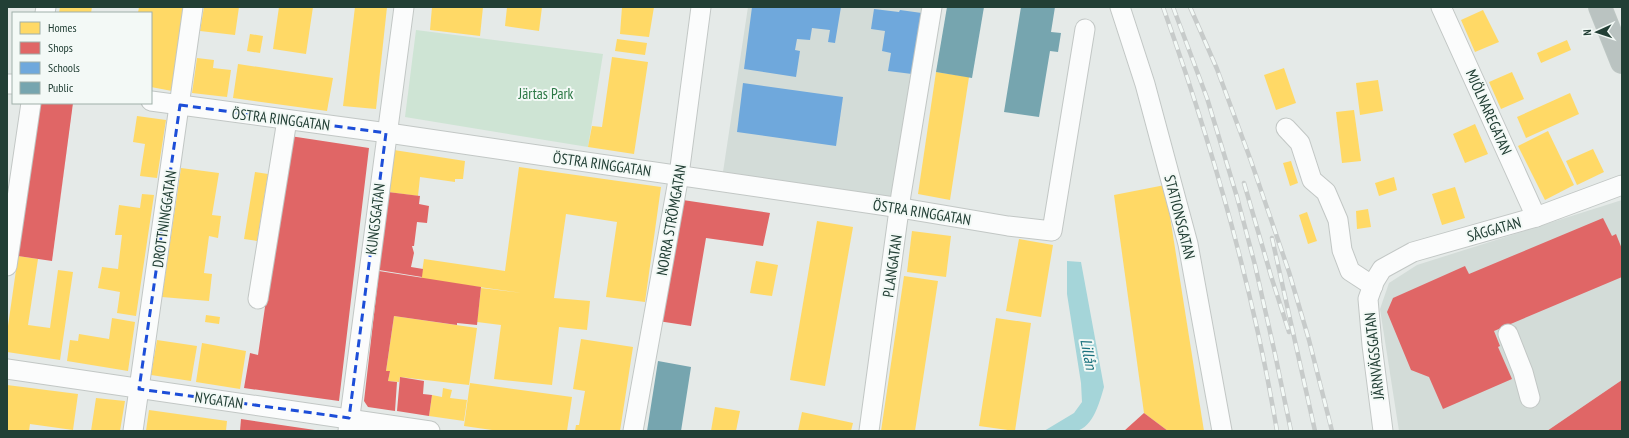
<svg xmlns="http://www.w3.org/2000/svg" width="1629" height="438" font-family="'PT Sans Narrow',sans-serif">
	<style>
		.built { fill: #d3dcd8 }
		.green { fill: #cee4d4 }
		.water { fill: #a5d5d9 }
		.homes { fill: #ffd966 }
		.shops { fill: #e06666 }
		.schools { fill: #6fa8dc }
		.public { fill: #76a5af }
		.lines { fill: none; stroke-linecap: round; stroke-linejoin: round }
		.minor-casing { stroke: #c2c7c5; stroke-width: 21 }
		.highway-casing { stroke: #bdc6c3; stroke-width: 24 }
		.minor { stroke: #fbfcfc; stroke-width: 19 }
		.highway { stroke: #bac3c1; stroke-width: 22 }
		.rail-casing { stroke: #c7cbca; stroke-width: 4.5 }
		.rail { stroke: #f3f9f6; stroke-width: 3; stroke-dasharray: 9; stroke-linecap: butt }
		.marked { fill: none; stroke: #1d4ed8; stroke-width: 3; stroke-dasharray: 8 5; stroke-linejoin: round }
		.labels { text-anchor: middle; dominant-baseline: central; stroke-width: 4; stroke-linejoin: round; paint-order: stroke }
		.park-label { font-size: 15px; fill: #2b7744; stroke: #f3f9f6 }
		.street-label { font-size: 15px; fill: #223f35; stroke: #f3f9f6 }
		.water-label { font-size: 16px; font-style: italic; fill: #1a717d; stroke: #f3f9f6 }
	</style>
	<rect width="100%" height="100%" fill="#e5eae8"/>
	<!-- built -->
	<g class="built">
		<path d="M748 7H940L908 212 721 185Z"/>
		<path d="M1622 200V431H1399L1380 309 1389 283 1417 265Z"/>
	</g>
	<!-- green -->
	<path class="green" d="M416 30 603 54 588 147 405 117Z"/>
	<!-- water -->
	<path class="water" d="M1067 261 1081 262 1104 387C1100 401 1093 428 1076 431 1066 433 1054 431 1044 431L1074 413 1082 402 1081 383 1067 294Z"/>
	<!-- homes -->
	<g class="homes">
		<path d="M60 7H92L91 13H59Z"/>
		<path d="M139 7H184L172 91 151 87V13H138Z"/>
		<path d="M204 7H239L235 35 200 31Z"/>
		<path d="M279 7H313L306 54 273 49Z"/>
		<path d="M355 7H387L376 109 343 106Z"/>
		<path d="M432 7H483L480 36 430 30Z"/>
		<path d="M507 7H542L539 31 505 26Z"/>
		<path d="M622 7H654L649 37 620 34Z"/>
		<path d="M1483 10 1499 42 1475 52 1461 20Z"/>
		<path d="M250 34 263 36 260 53 247 51Z"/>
		<path d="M617 39 647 43 645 55 615 51Z"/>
		<path d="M1567 40 1571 50 1541 63 1537 53Z"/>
		<path d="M612 57 648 62 634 154 588 147 592 126 602 127Z"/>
		<path d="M197 58 214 60 213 68 231 70 227 97 192 93Z"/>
		<path d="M238 64 333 78 327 111 233 98Z"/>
		<path d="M1284 68 1296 103 1276 110 1264 75Z"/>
		<path d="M936 72 969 77 950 200 918 194Z"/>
		<path d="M1512 72 1524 99 1501 109 1489 82Z"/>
		<path d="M1378 80 1383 111 1360 115 1356 83Z"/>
		<path d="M1570 93 1579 114 1526 138 1517 117Z"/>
		<path d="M1354 110 1361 161 1342 163 1336 112Z"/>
		<path d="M137 116 166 120 157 178 140 176 145 144 133 142Z"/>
		<path d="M1475 124 1488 154 1465 163 1453 134Z"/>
		<path d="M1548 131 1574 185 1545 200 1518 146Z"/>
		<path d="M1593 149 1604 172 1577 185 1566 161Z"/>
		<path d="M394 150 465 161 463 179H455V182L420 177 418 196 388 192Z"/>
		<path d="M1291 161 1298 183 1290 186 1283 163Z"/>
		<path d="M519 167 661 187 645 302 606 297 617 222 566 214 554 298 590 301 587 330 559 327 552 385 494 379 501 325 477 322 481 288 522 293 421 279 424 259 505 271Z"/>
		<path d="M181 168 219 173 212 215 221 216 218 238 209 236 204 273 212 274 209 301 162 297Z"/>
		<path d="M255 172 268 174 257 241 244 239Z"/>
		<path d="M1394 177 1397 190 1379 196 1375 183Z"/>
		<path d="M1165 185 1204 431H1168L1144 413 1114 195Z"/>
		<path d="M1455 187 1465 218 1442 225 1432 194Z"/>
		<path d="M142 194 154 195 136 316 117 313 120 292 98 288 102 267 118 269 122 235H115L119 205 140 208Z"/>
		<path d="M1368 209 1371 227 1357 229 1356 211Z"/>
		<path d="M1307 212 1317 241 1308 244 1299 215Z"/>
		<path d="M817 221 853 227 825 386 790 380Z"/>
		<path d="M912 231 951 236 946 277 907 272Z"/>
		<path d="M1019 239 1053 245 1041 317 1006 311Z"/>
		<path d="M18 256 38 259 28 325 50 328 58 270 73 272 60 360 7 352V333Z"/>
		<path d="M756 261 778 265 772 296 750 293Z"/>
		<path d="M904 276 938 281 915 431H881Z"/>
		<path d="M206 315 220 317 219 324 205 322Z"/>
		<path d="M394 316 477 328 469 385 400 377 399 382 388 381 390 371H386Z"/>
		<path d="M112 318 135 322 128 371 67 361 70 340 78 341 79 334 109 339Z"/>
		<path d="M996 318 1031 323 1015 431 979 426Z"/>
		<path d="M581 339 633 347 620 431H575L576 425H579L585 391 573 389Z"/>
		<path d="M157 340 197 346 191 381 151 375Z"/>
		<path d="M202 343 246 351 240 389 196 382Z"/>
		<path d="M470 383 572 397 567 431H499L464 426Z"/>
		<path d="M7 385 78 394 73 430 30 424 29 431H7Z"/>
		<path d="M443 388 452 390 450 398 467 400 464 421 429 416 432 395 442 397Z"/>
		<path d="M96 398 125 401 120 431H91Z"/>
		<path d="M715 407 740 411 736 431H711Z"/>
		<path d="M149 410 227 421 226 431H146Z"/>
		<path d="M802 412 853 423 851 431H798Z"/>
	</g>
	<!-- shops -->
	<g class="shops">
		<path d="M38 103H73L52 261 18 256Z"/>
		<path d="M290 136 369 148 339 401 244 388 250 353 258 355Z"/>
		<path d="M388 192 420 196 419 204 429 206 427 223 417 222 414 246H412L414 253 411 267 423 269 422 277 379 270Z"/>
		<path d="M676 199 770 213 763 246 706 238 691 326 658 321Z"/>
		<path d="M1603 218 1612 236 1616 234 1622 249V277L1494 331 1500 346 1498 347 1512 379 1443 409 1429 377 1411 370 1387 312 1393 298 1465 266 1469 274Z"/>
		<path d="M379 271 481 287 477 325 457 323V325L394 316 386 371H390L388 381 397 382 395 411 368 407 364 401Z"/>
		<path d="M400 377 424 381 423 394 432 395 429 416 397 411Z"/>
		<path d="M1622 380V431H1547Z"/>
		<path d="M1144 413 1168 431H1124Z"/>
		<path d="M241 419 315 430V431H240Z"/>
	</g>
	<!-- schools -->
	<g class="schools">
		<path d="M752 7H841L835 43 828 42 830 30 812 28 810 40 797 39 795 50 800 51 796 77 744 69Z"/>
		<path d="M874 9 899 12 900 10 929 14 920 75 888 71 891 53 882 51 885 31 871 29Z"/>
		<path d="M743 83 843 97 836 146 737 132Z"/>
	</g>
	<!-- public -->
	<g class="public">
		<path d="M947 7H984L972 78 936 72Z"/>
		<path d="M1021 7H1055L1051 32 1061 33 1058 52 1050 51 1039 117 1004 112Z"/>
		<path d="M658 361 691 367 681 431H647Z"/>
	</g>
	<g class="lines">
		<!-- minor casing -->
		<g class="minor-casing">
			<g id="minor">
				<path d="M1120 7 1145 84 1188 244 1222 431"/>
				<path d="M1441 7 1536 217"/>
				<path d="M45 13 46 7"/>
				<path d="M7 84H13"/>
				<path d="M151 101 395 134 901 208 1008 226 1052 231 1085 29"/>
				<path d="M1286 128 1300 143 1312 180 1326 192 1338 220 1342 250 1350 271 1373 286"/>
				<path d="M7 266 31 103"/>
				<path d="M258 299 287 120"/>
				<path d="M1508 334 1523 372 1530 398"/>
				<path d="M7 369 430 431"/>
				<path d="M133 431 193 7"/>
				<path d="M348 431 404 7"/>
				<path d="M633 431 679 175 701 7"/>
				<path d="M869 431 901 195 932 7"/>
				<path d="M1383 431 1372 345 1368 299 1374 282 1382 269 1413 252 1536 217 1622 185"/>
			</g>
		</g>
		<!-- highway casing -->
		<g class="highway-casing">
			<path id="highway" d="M1600 7 1622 62"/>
		</g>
		<!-- minor -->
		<use href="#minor" class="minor"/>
		<!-- highway -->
		<use href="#highway" class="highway"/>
		<!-- rail casing -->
		<g class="rail-casing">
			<g id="rail">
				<path d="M1163 7C1212 145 1253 287 1277 431"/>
				<path d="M1173 7 1207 98 1237 197 1255 265 1275 354 1291 431"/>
				<path d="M1190 7 1217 69 1251 161 1289 272 1309 340 1332 431"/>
				<path d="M1244 183 1271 276 1289 332"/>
				<path d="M1272 238 1315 431"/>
			</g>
		</g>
		<!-- rail -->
		<use href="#rail" class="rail"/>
	</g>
	<!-- marked area -->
	<path class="marked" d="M180 105 386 133 349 418 139 389Z"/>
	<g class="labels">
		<!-- park labels -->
		<g class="park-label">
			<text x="546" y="93">Järtas Park</text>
		</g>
		<!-- street labels -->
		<g class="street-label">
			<text transform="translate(1489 112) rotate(66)">MJÖLNAREGATAN</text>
			<text transform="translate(281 119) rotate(7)">ÖSTRA RINGGATAN</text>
			<text transform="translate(602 164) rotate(8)">ÖSTRA RINGGATAN</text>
			<text transform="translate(922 212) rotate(9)">ÖSTRA RINGGATAN</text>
			<text transform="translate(1180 217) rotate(76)">STATIONSGATAN</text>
			<text transform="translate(164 219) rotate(-82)">DROTTNINGGATAN</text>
			<text transform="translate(375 219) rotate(-83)">KUNGSGATAN</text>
			<text transform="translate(671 220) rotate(-80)">NORRA STRÖMGATAN</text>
			<text transform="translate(1494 229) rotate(-16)">SÅGGATAN</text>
			<text transform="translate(892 266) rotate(-82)">PLANGATAN</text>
			<text transform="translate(1374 356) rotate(-96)">JÄRNVÄGSGATAN</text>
			<text transform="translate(219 400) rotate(8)">NYGATAN</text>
		</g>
		<!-- water labels -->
		<g class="water-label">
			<text transform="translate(1089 354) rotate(79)">Lillån</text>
		</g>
	</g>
	<!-- border -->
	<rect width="1629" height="438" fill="none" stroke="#223f35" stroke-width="16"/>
	<!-- legend -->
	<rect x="12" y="12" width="140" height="92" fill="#f3f9f6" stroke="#9fafa9"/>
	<rect x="20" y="22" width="20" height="12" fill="#ffd966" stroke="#9fafa9"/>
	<text x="48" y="32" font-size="12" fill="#223f35">Homes</text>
	<rect x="20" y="42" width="20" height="12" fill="#e06666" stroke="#9fafa9"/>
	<text x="48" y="52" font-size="12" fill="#223f35">Shops</text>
	<rect x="20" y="62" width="20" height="12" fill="#6fa8dc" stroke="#9fafa9"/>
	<text x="48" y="72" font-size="12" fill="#223f35">Schools</text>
	<rect x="20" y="82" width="20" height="12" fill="#76a5af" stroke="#9fafa9"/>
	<text x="48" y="92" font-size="12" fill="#223f35">Public</text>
	<!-- north arrow -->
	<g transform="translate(1597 32) rotate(267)" stroke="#f3f9f6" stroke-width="3" paint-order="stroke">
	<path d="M0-3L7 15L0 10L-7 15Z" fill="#223f35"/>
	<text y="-6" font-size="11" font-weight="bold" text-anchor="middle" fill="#223f35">N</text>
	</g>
</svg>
